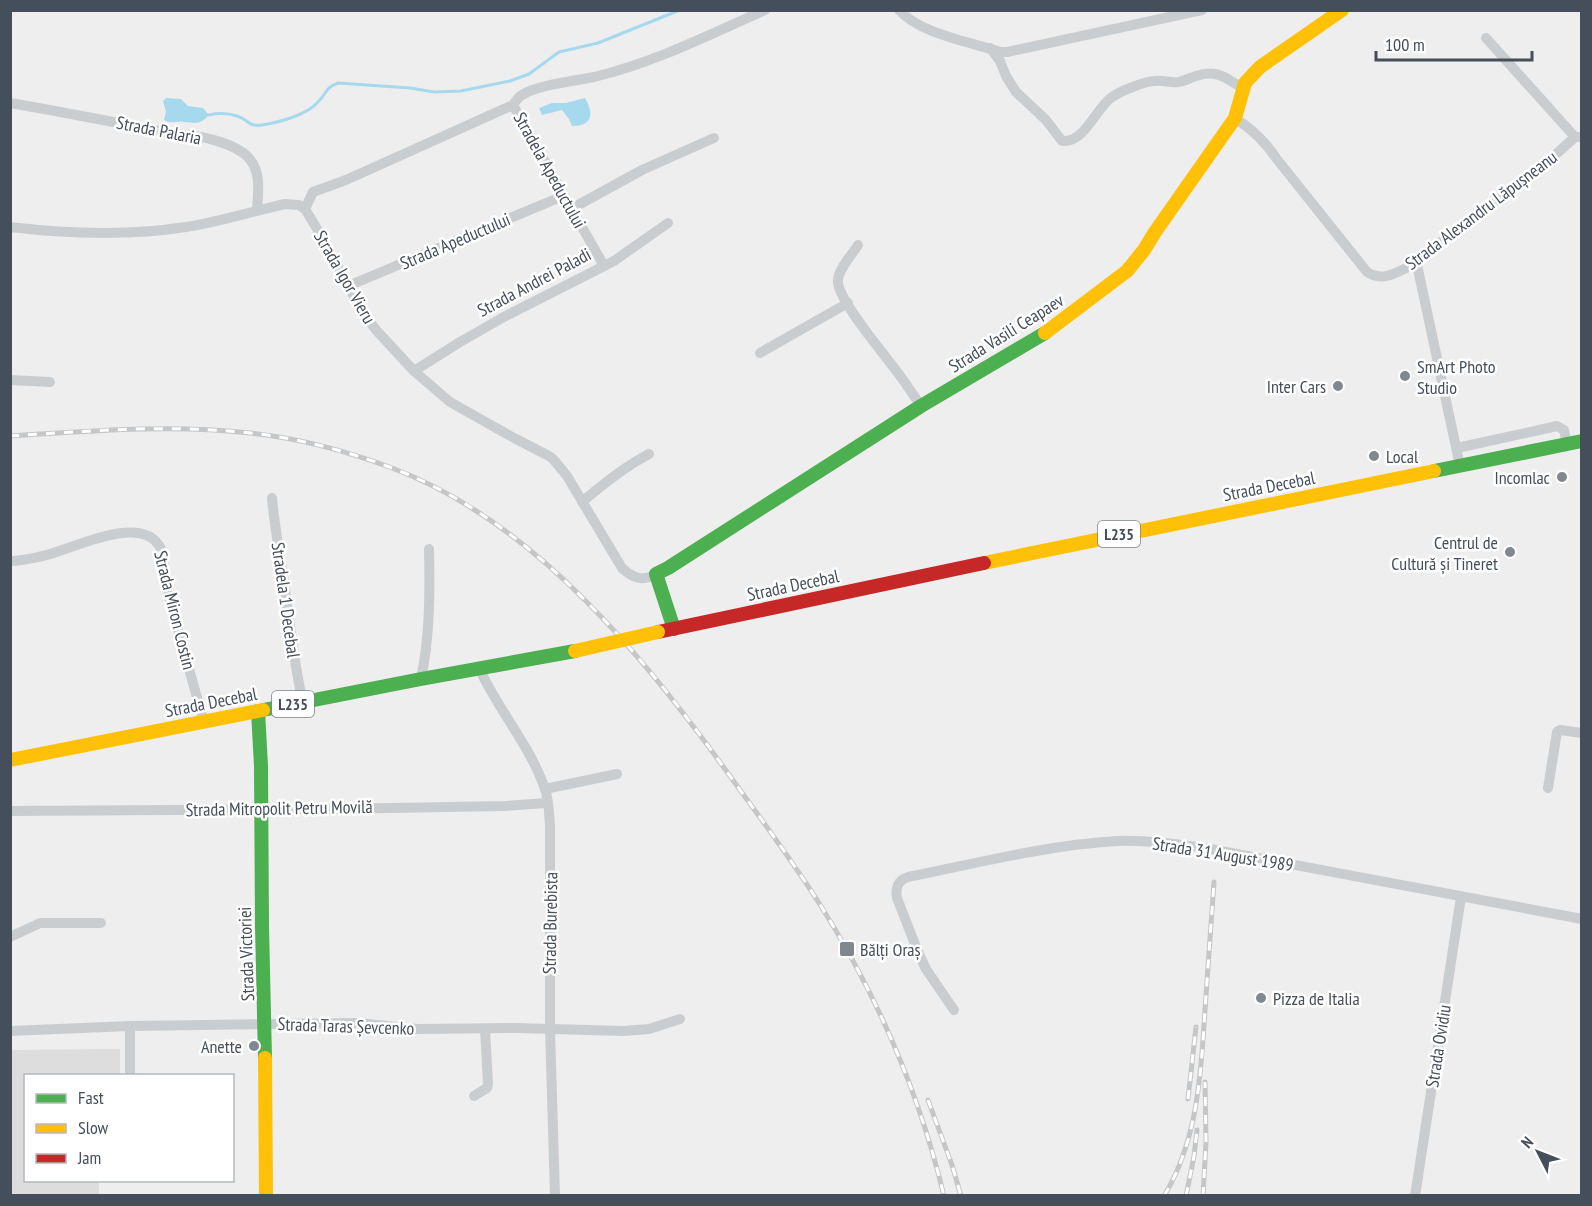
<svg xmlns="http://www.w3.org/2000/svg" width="1592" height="1206" font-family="'PT Sans Narrow',sans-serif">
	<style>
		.education { fill: #ddddde }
		.water { fill: #a6d9ed }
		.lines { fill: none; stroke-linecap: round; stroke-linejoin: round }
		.stream { stroke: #a6d9ed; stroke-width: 3 }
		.street { stroke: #cacdcf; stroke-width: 10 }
		.fast { stroke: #4caf50; stroke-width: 14 }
		.slow { stroke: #ffc107; stroke-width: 14 }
		.jam { stroke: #c62828; stroke-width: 14 }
		.rail-casing { stroke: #c4c6c8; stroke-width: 5 }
		.rail { stroke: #fff; stroke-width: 3; stroke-dasharray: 9; stroke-linecap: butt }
		.slow-bridge { stroke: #ffc107; stroke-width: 14 }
		.poi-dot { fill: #80878e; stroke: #fff; stroke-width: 2 }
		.labels { text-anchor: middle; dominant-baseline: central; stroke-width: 5; stroke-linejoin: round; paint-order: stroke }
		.shield { fill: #fff; stroke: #7d848c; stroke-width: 1.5 }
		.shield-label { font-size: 16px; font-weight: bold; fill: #454f5b }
		.street-label { font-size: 18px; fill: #454f5b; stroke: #fff }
		.poi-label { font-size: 18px; fill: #454f5b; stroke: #fff; text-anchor: start }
	</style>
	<rect width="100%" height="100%" fill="#efeeee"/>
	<!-- education -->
	<path class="education" d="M120 1049V1075L26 1076V1180L120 1181 99 1182V1195H11V1050Z"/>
	<!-- water -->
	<g class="water">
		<path d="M166 98 181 99 188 106 203 108 209 115C200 125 196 123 184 122 179 121 173 123 168 122L164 120 166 112 163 101Z"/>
		<path d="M585 98C594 114 593 126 572 126L569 119 562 110 542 115 539 108 552 103H566Z"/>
	</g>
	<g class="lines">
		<!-- stream -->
		<path class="stream" d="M209 115C218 113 228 113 237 116 248 119 248 127 262 125 280 122 307 115 318 102 327 93 325 88 338 83L410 88 434 92 461 91 510 81 529 74 559 52 598 43 680 10"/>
		<!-- street -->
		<g class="street">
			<path d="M899 10C920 34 971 42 1000 52H1007L1202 10"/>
			<path d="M1486 38 1575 137"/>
			<path d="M990 48 1000 61 1006 76 1016 92 1046 120 1062 141C1085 143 1095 109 1112 97 1121 91 1145 81 1155 81 1163 80 1171 83 1178 82 1184 81 1190 78 1196 76 1217 69 1225 78 1243 88"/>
			<path d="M10 103C62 112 114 122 165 132 173 134 181 134 188 135 206 137 235 144 248 157 262 172 258 192 257 210"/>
			<path d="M513 105 604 266"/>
			<path d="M1235 118C1253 130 1265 141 1276 158L1367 272C1382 281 1392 275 1406 268L1544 165 1575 137H1582"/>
			<path d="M305 209 313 192 346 180 513 105C516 101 518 97 522 95 537 85 575 81 594 77 653 63 709 35 765 10"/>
			<path d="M571 209 642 170 714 138"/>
			<path d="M10 227C69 234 128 236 186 227 219 222 253 211 285 204L299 205 305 209 319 232 363 313 377 331 414 371 450 402 514 438 549 456 553 459 567 476 622 568C633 578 642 582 656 574"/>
			<path d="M858 245C852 255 838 269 838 281 837 298 880 349 891 364 902 377 911 392 921 406"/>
			<path d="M1416 260 1460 466"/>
			<path d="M348 286 563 196"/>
			<path d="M760 353 848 303"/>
			<path d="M414 371 460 342 502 318 614 261 668 223"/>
			<path d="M10 380 50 382"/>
			<path d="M1457 448 1557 426 1564 430 1567 444"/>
			<path d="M272 498C275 534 283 569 287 605 292 638 295 670 303 702"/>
			<path d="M582 502C603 484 624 467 649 454"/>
			<path d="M10 561C21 561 33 558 43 556 71 550 141 512 160 547 166 557 163 572 165 584L204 722"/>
			<path d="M479 668C498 710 530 745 545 789 549 800 549 814 550 826V1029L555 1196"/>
			<path d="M421 679C430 636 430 592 429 549"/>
			<path d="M1548 788 1557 732 1560 730 1582 733"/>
			<path d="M545 789 617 774"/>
			<path d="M10 811 332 809 505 806 547 803"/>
			<path d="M10 937 40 923H101"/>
			<path d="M954 1010 926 969 918 952 897 898C895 888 898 880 908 877 977 863 1048 845 1117 841 1147 840 1176 844 1205 848L1582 919"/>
			<path d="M10 1031 130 1026 358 1023 417 1029 517 1028 624 1031 649 1029 680 1019"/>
			<path d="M130 1076V1026"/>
			<path d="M474 1096 487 1088 488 1084 485 1029"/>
			<path d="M1415 1196 1461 897"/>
		</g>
		<!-- fast -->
		<g class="fast">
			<path d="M1434 471 1582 441"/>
			<path d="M674 629 656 574 668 568 921 406 1045 333"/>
			<path d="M263 710 421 679 575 651"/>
			<path d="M258 711 261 766 262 927 265 1058"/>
		</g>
		<!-- slow -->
		<g class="slow">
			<path d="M1045 333 1127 271 1144 250 1155 232 1235 118 1245 83 1260 67 1342 10"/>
			<path d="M984 563 1434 471"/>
			<path d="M10 760 263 710"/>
			<path d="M265 1058 266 1196"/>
		</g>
		<!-- jam -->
		<path class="jam" d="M658 632 984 563"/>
		<!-- rail casing -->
		<g class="rail-casing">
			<g id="rail">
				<path d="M10 436C90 431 170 424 250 433 298 438 347 451 392 468 536 522 648 661 735 783 764 823 793 862 819 903 876 993 919 1092 944 1196"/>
				<path d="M1188 1099 1196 1027"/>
				<path d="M928 1100 952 1165 961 1196"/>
				<path d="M1164 1196C1198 1140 1201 1073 1205 1010 1208 967 1211 925 1214 882"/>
				<path d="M1186 1196 1194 1156 1197 1130"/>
				<path d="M1203 1196 1206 1142 1205 1082"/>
			</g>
		</g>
		<!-- rail -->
		<use href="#rail" class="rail"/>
		<!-- slow-bridge -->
		<path class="slow-bridge" d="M575 651 658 632"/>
	</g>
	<!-- markers -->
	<g class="poi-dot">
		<circle cx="1405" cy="376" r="6"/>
		<circle cx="1338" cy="386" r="6"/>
		<circle cx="1374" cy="456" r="6"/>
		<circle cx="1562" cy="477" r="6"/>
		<circle cx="1510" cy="552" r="6"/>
		<rect x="839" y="941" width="16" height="16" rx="3"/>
		<circle cx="1261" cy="998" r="6"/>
		<circle cx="254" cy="1046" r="6"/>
	</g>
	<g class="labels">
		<!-- shield labels -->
		<g class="shield">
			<rect x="1098" y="521" width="42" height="26" rx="4.5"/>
			<rect x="272" y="691" width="42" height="26" rx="4.5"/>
		</g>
		<g class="shield-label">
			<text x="1119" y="534">L235</text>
			<text x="293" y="704">L235</text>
		</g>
		<!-- street labels -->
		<g class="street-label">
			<text transform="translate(159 130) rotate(11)">Strada Palaria</text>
			<text transform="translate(550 170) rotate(61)">Stradela Apeductului</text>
			<text transform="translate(1481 210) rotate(-37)">Strada Alexandru Lăpușneanu</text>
			<text transform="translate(455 241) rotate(-23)">Strada Apeductului</text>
			<text transform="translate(345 277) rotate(60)">Strada Igor Vieru</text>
			<text transform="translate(534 282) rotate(-28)">Strada Andrei Paladi</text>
			<text transform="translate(1006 333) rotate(-32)">Strada Vasili Ceapaev</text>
			<text transform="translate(1269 486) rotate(-11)">Strada Decebal</text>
			<text transform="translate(793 585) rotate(-12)">Strada Decebal</text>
			<text transform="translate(286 600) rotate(82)">Stradela 1 Decebal</text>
			<text transform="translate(175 610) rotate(76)">Strada Miron Costin</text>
			<text transform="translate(211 702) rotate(-11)">Strada Decebal</text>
			<text transform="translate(279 808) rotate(-1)">Strada Mitropolit Petru Movilă</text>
			<text transform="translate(1223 854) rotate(9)">Strada 31 August 1989</text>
			<text transform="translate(550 923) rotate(-89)">Strada Burebista</text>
			<text transform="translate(246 954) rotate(-92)">Strada Victoriei</text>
			<text transform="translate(346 1026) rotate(2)">Strada Taras Șevcenko</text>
			<text transform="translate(1438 1046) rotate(-81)">Strada Ovidiu</text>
		</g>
		<!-- poi labels -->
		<g class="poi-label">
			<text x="1417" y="366">SmArt Photo<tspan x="1417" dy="21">Studio</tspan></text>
			<text x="1326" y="386" text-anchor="end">Inter Cars</text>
			<text x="1386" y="456">Local</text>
			<text x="1550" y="477" text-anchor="end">Incomlac</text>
			<text x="1498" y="542" text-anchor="end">Centrul de<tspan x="1498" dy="21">Cultură și Tineret</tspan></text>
			<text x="860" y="949">Bălți Oraș</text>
			<text x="1273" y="998">Pizza de Italia</text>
			<text x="242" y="1046" text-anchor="end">Anette</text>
		</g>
	</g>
	<!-- border -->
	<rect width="1592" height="1206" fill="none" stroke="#454f5b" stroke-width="24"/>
	<!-- legend -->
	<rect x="24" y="1074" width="210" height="108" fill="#ffffff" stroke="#b5b9bd" stroke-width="1.5"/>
	<rect x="36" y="1094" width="30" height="9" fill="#4caf50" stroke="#b5b9bd" stroke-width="1.5"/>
	<text x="78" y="1104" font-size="18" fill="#454f5b">Fast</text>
	<rect x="36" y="1124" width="30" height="9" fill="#ffc107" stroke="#b5b9bd" stroke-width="1.5"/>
	<text x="78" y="1134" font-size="18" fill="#454f5b">Slow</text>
	<rect x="36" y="1154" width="30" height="9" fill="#c62828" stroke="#b5b9bd" stroke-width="1.5"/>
	<text x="78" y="1164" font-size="18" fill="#454f5b">Jam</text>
	<!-- north arrow -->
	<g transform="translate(1538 1152) rotate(312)" stroke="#ffffff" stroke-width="4.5" paint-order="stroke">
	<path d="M0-4.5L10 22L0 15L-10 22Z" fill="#454f5b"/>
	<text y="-9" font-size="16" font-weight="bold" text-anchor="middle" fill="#454f5b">N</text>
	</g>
	<!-- scale -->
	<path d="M1376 51v9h156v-9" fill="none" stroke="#454f5b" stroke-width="3"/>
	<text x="1385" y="51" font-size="18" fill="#454f5b" stroke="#ffffff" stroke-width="4.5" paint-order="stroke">100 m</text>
</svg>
